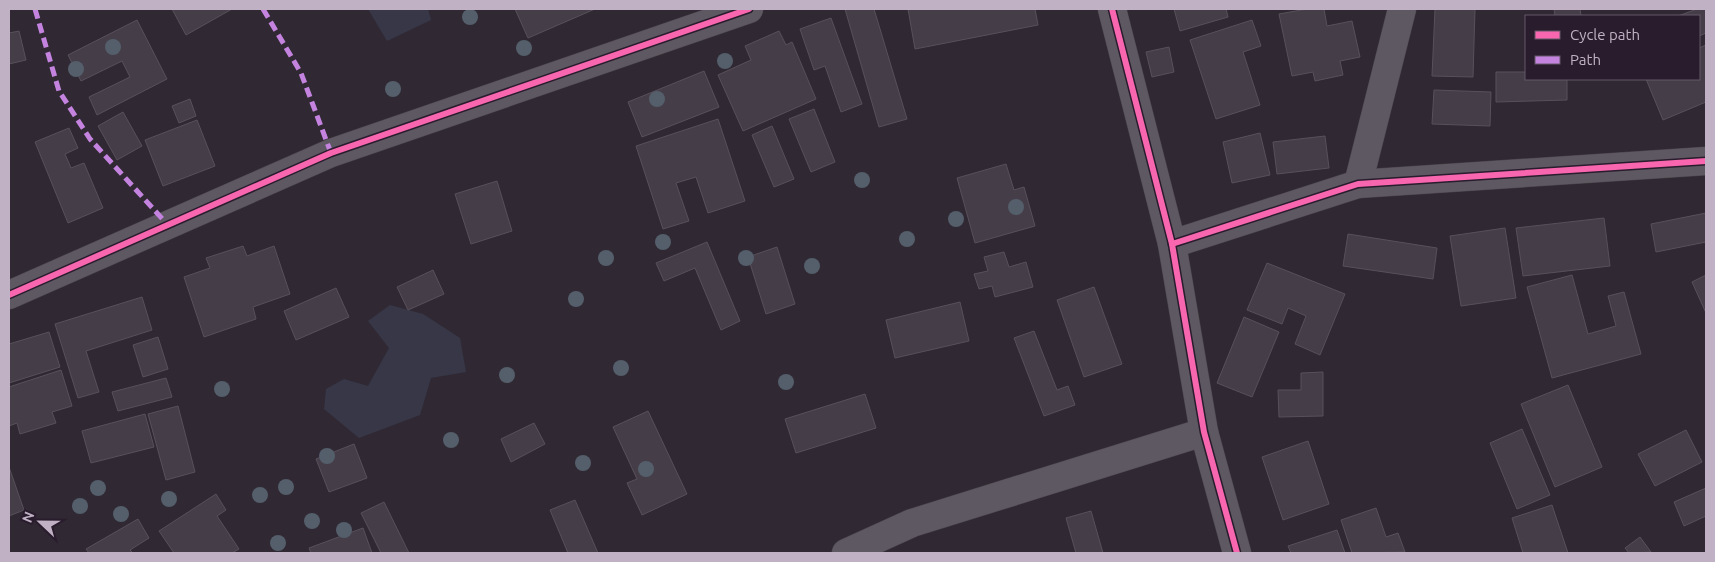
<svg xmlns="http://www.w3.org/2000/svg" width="1715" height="562" font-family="Ubuntu,sans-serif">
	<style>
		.green { fill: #373748 }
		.building { fill: #453e48; stroke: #58505b }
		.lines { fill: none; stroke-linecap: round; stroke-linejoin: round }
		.minor-casing { stroke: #4a444c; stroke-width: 29 }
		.tertiary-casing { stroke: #4a444c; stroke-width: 29 }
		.minor { stroke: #5e5862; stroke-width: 28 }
		.tertiary { stroke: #5e5862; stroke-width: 28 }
		.quiet { stroke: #c483df; stroke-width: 5; stroke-dasharray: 10 5; stroke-linecap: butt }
		.cycleway-casing { stroke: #291c2d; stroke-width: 9 }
		.cycleway { stroke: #f766af; stroke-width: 6 }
		.tree { fill: #545f6b }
	</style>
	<rect width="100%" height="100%" fill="#302933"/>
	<!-- green -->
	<g class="green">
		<path d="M368 9H428L431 20 387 41Z"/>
		<path d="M390 305 423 314 460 338 466 372 431 378 420 415 359 438 324 409 326 389 344 379 368 386 389 348 368 321Z"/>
	</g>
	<!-- building -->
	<g class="building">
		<path d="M172 9H232L186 35Z"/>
		<path d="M515 9H595L528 38Z"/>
		<path d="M845 9H874L907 119 879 127Z"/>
		<path d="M908 9H1035L1038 25 915 49Z"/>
		<path d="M1174 9H1226L1228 17 1180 31Z"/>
		<path d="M1307 9H1324L1327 26 1352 21 1360 57 1340 61 1343 75 1315 81 1313 72 1292 76 1279 14Z"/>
		<path d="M1435 9H1475L1473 77 1432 76Z"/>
		<path d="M1554 9H1580L1581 16H1555Z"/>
		<path d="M1697 9H1706V33L1699 36V16H1678Z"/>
		<path d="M831 18 862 104 841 112 825 66 814 70 800 29Z"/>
		<path d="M137 20 167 79 97 115 89 97 130 77 122 61 81 81 68 55Z"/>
		<path d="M1252 20 1261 46 1243 52 1260 105 1216 119 1190 40Z"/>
		<path d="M19 31 26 60 9 64V33Z"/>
		<path d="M779 31 786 45 792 42 816 99 743 131 718 75 751 60 745 46Z"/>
		<path d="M1706 45V102L1663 120 1646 79H1699V48Z"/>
		<path d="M1169 47 1174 72 1152 77 1146 52Z"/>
		<path d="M704 71 719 107 642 137 628 102Z"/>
		<path d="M1496 72H1526V79H1567V100L1496 102Z"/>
		<path d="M1434 90 1491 92 1490 126 1432 124Z"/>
		<path d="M190 99 196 116 179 123 172 106Z"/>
		<path d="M814 109 835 162 811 172 789 119Z"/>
		<path d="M123 112 142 146 117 160 98 126Z"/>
		<path d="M718 119 745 201 708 213 696 177 676 183 689 221 663 229 636 146Z"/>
		<path d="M197 120 215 166 163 186 145 140Z"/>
		<path d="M772 126 794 179 774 187 752 135Z"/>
		<path d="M69 128 78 148 65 154 71 168 84 163 103 208 68 223 35 142Z"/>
		<path d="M1260 133 1270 175 1232 183 1223 142Z"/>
		<path d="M1325 136 1329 168 1277 174 1273 142Z"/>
		<path d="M1006 164 1014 190 1024 187 1035 226 975 243 957 178Z"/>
		<path d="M497 181 512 231 471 244 455 194Z"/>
		<path d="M1706 213V242L1656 252 1651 224Z"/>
		<path d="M1604 218 1610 266 1523 276 1516 228Z"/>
		<path d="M1505 228 1516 298 1461 306 1450 236Z"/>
		<path d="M1348 234 1437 248 1433 279 1343 266Z"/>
		<path d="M707 242 740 321 721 330 695 268 664 281 656 263Z"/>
		<path d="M243 246 247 256 274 246 290 294 253 307 256 319 204 337 184 277 210 268 206 258Z"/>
		<path d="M777 247 795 304 766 314 748 257Z"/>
		<path d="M1004 252 1009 267 1026 262 1033 287 995 297 992 286 979 289 974 274 988 271 984 257Z"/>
		<path d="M1267 263 1345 294 1320 355 1295 344 1306 316 1288 308 1282 324 1247 310Z"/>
		<path d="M433 270 444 294 408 310 397 287Z"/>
		<path d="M1572 275 1588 334 1616 326 1608 296 1624 292 1641 354 1552 378 1527 287Z"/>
		<path d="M1706 275V313L1692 282Z"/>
		<path d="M1094 287 1122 364 1084 377 1057 300Z"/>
		<path d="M336 288 349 317 296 340 284 311Z"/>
		<path d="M142 297 152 330 86 351 99 392 78 398 55 324Z"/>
		<path d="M960 302 969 341 895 358 886 320Z"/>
		<path d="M1244 317 1279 332 1252 397 1217 383Z"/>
		<path d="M1034 331 1057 390 1068 386 1075 405 1044 416 1014 338Z"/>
		<path d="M49 332 60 367 9 383V344Z"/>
		<path d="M158 337 168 369 143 377 133 345Z"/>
		<path d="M61 370 72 406 52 412 56 423 20 434 17 423 9 426V387Z"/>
		<path d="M1323 372V416L1279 417 1278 390H1301V373Z"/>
		<path d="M166 378 172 397 118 411 112 392Z"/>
		<path d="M1568 385 1602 467 1555 487 1521 404Z"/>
		<path d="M865 394 876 428 796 453 785 419Z"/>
		<path d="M178 406 195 472 166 480 148 414Z"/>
		<path d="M648 411 687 494 642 515 627 483 637 479 613 427Z"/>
		<path d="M145 414 154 447 91 463 82 431Z"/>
		<path d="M534 423 545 444 511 462 501 439Z"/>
		<path d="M1522 429 1550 495 1517 509 1490 443Z"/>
		<path d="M1686 430 1702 462 1655 486 1638 454Z"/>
		<path d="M1308 441 1329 504 1283 520 1262 457Z"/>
		<path d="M354 444 367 478 329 492 316 459Z"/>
		<path d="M9 467 24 510 9 516Z"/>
		<path d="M1706 488V516L1684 526 1674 502Z"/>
		<path d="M216 494 226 510 217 516 239 549 232 553H174L159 531Z"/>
		<path d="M575 500 598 553H568L550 510Z"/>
		<path d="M384 502 409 553H381L361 513Z"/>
		<path d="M1552 505 1568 553H1523L1512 518Z"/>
		<path d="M1376 508 1386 537 1398 533 1405 552 1352 553 1341 520Z"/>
		<path d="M1091 511 1103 553H1076L1066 518Z"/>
		<path d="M138 519 149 538 130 550 133 553H89L86 549Z"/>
		<path d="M363 528 372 553H311L309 548Z"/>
		<path d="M1337 530 1345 553H1291L1288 546Z"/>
		<path d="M1640 537 1651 552 1629 553 1625 548Z"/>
	</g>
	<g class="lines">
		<!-- minor casing -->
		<g class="minor-casing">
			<g id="minor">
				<path d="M1358 184 1402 9"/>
				<path d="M1172 244 1358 184 1706 161"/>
				<path d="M9 295 331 153 749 9"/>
				<path d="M846 553 912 523 1204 432"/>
			</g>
		</g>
		<!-- tertiary casing -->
		<g class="tertiary-casing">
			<path id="tertiary" d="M1112 9 1172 244 1204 432 1237 553"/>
		</g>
		<!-- minor -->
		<use href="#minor" class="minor"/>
		<!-- tertiary -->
		<use href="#tertiary" class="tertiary"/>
		<!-- quiet -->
		<g class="quiet">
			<path d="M35 9 59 91 90 139 167 224"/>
			<path d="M263 9 301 73 331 153"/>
		</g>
		<!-- cycleway casing -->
		<g class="cycleway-casing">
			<g id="cycleway">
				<path d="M1112 9 1172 244 1204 432 1237 553"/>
				<path d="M1172 244 1358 184 1706 161"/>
				<path d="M9 295 331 153 749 9"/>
			</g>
		</g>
		<!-- cycleway -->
		<use href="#cycleway" class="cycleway"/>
	</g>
	<!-- trees -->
	<g class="tree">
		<circle cx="470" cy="17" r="8"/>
		<circle cx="113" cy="47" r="8"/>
		<circle cx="524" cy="48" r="8"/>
		<circle cx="725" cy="61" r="8"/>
		<circle cx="76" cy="69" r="8"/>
		<circle cx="393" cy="89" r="8"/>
		<circle cx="657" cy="99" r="8"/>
		<circle cx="862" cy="180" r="8"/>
		<circle cx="1016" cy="207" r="8"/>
		<circle cx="956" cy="219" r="8"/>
		<circle cx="907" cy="239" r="8"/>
		<circle cx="663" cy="242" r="8"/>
		<circle cx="606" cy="258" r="8"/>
		<circle cx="746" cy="258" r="8"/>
		<circle cx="812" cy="266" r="8"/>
		<circle cx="576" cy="299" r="8"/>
		<circle cx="621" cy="368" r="8"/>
		<circle cx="507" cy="375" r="8"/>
		<circle cx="786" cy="382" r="8"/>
		<circle cx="222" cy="389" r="8"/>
		<circle cx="451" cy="440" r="8"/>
		<circle cx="327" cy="456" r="8"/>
		<circle cx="583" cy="463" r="8"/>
		<circle cx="646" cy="469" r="8"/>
		<circle cx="286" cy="487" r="8"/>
		<circle cx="98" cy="488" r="8"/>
		<circle cx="260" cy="495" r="8"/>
		<circle cx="169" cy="499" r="8"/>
		<circle cx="80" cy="506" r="8"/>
		<circle cx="121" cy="514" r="8"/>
		<circle cx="312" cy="521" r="8"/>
		<circle cx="344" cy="530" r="8"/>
		<circle cx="278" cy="543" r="8"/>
	</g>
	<!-- border -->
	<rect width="1715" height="562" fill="none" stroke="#c0b2c4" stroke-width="20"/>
	<!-- legend -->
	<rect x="1525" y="15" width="175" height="65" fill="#291c2d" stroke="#655869"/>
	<rect x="1535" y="31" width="25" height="8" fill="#f766af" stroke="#655869"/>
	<text x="1570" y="40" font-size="15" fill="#c0b2c4">Cycle path</text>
	<rect x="1535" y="56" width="25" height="8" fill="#c483df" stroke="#655869"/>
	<text x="1570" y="65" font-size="15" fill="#c0b2c4">Path</text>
	<!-- north arrow -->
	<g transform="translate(40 522) rotate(292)" stroke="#291c2d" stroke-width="4" paint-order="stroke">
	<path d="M0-4L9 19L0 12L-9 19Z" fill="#c0b2c4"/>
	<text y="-8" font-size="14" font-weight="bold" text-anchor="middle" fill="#c0b2c4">N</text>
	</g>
</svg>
